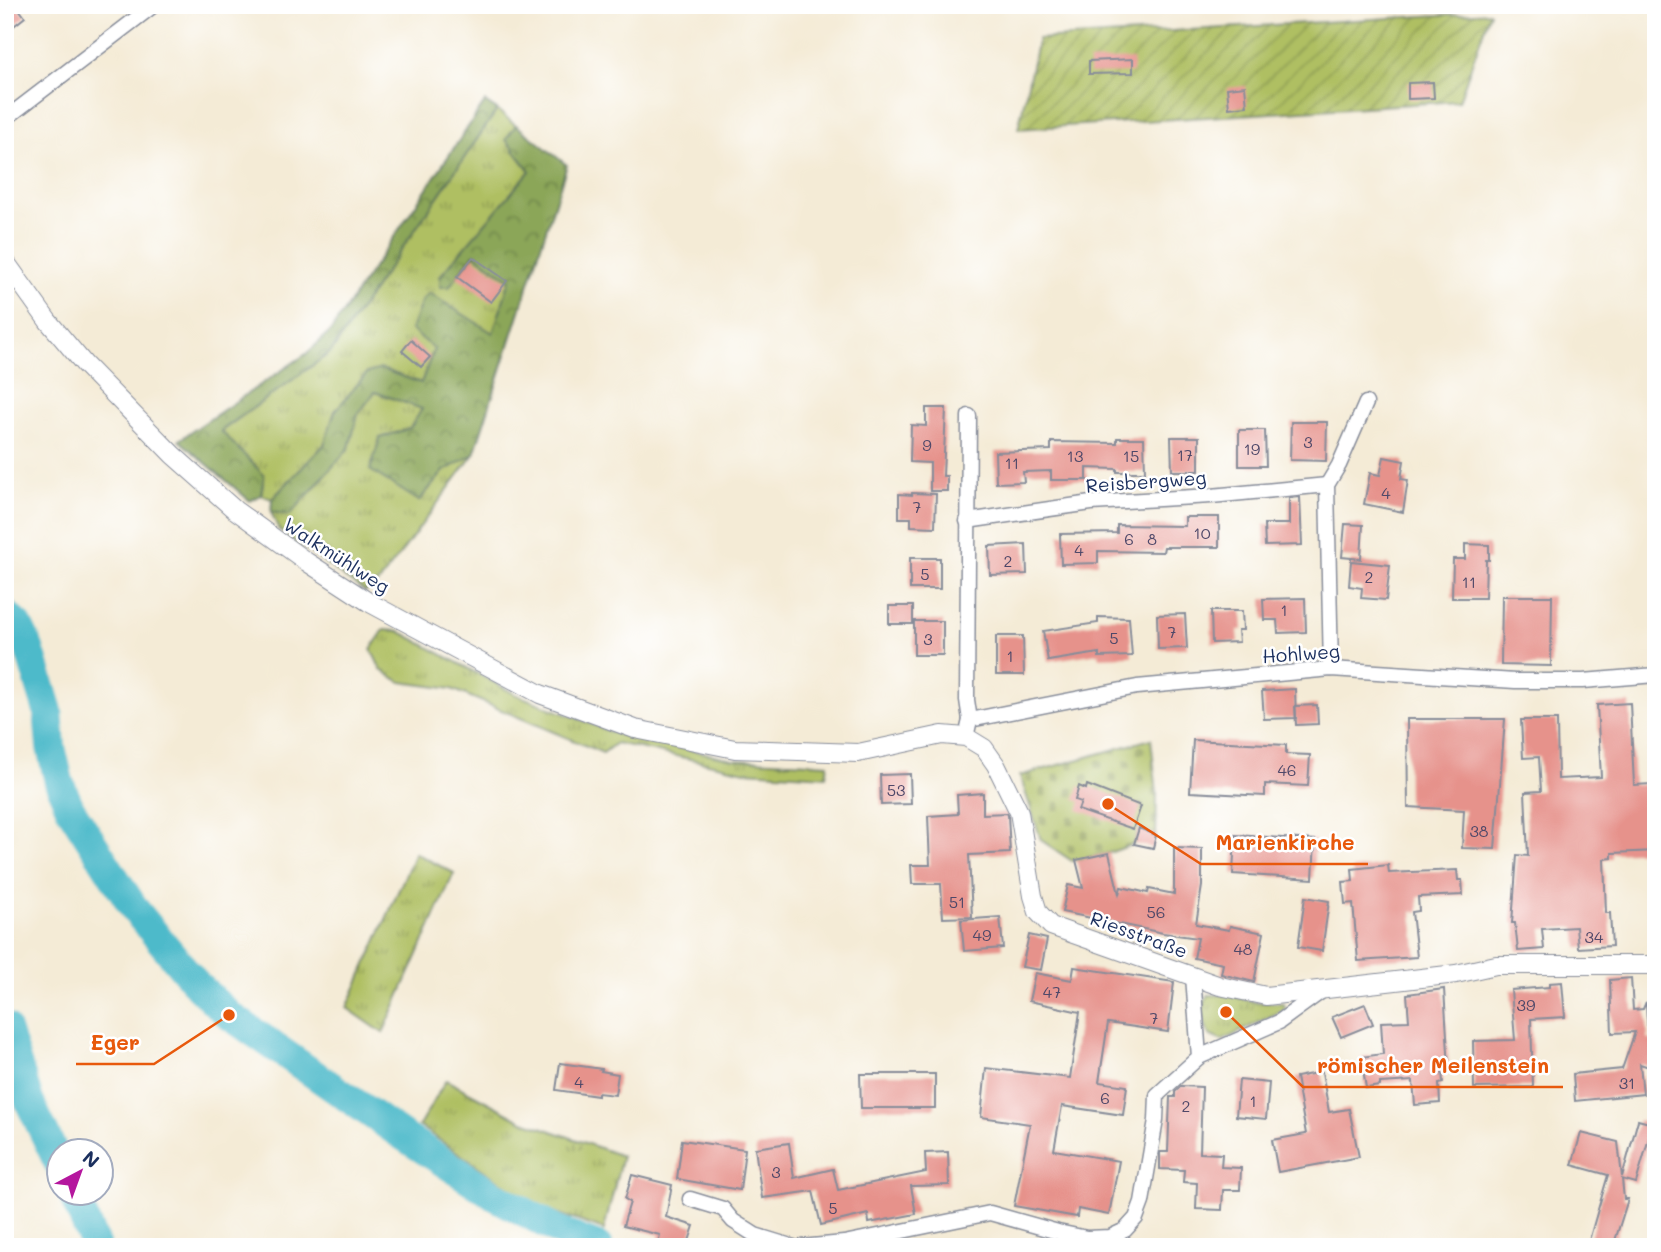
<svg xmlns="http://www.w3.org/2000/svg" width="1661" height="1252" font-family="Mali,sans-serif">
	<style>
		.grass { fill: url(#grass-tufts); stroke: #657760; stroke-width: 2 }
		.forest { fill: url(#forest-crowns); stroke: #536a5b; stroke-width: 2 }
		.cemetery { fill: url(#cemetery-stones); stroke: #657760; stroke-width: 2 }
		.garden { fill: url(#garden-furrows); stroke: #657760; stroke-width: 2 }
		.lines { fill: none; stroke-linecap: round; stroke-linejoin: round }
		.river { stroke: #4ebaca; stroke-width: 30 }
		.building { fill: #e6928b }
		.minor-casing { stroke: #888d9a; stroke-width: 17 }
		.tertiary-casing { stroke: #888d9a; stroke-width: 20 }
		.minor { stroke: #fff; stroke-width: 14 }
		.tertiary { stroke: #fff; stroke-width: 18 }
		.labels { text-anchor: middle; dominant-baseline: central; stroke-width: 5; stroke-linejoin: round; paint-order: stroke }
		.number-label { font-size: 16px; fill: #4e4869 }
		.street-label { font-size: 19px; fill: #1b2f5e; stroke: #fff }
		.leader { fill: none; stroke: #e8590c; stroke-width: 2.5 }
		.callout-dot { fill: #e8590c; stroke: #fff; stroke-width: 2.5 }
		.callout-label { font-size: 21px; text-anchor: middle; font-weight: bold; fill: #e8590c; stroke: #fff; stroke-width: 5; stroke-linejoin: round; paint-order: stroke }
	</style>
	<defs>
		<pattern id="grass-tufts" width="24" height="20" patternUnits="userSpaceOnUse" patternTransform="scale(1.75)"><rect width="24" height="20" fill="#afbf62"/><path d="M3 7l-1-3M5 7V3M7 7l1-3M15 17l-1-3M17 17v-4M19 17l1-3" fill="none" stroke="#8e9c54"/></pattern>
		<pattern id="forest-crowns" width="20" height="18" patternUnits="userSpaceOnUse" patternTransform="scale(1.75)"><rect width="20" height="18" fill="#8ba658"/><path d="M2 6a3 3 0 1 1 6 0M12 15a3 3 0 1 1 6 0" fill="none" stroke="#71884c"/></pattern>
		<pattern id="cemetery-stones" width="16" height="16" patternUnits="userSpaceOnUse" patternTransform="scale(1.75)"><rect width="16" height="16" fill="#afbf62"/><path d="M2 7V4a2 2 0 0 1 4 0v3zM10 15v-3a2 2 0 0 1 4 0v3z" fill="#8e9c54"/></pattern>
		<pattern id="garden-furrows" width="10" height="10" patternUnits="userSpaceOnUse" patternTransform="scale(1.75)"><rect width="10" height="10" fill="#afbf62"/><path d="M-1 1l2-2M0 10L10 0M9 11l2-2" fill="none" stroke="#8e9c54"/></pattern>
	</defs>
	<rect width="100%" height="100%" fill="#fff"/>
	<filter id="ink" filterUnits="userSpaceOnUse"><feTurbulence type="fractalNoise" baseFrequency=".0143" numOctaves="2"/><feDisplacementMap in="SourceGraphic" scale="14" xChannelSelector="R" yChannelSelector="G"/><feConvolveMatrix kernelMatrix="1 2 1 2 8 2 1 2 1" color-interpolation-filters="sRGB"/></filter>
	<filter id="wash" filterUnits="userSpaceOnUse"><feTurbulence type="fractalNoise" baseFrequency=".00686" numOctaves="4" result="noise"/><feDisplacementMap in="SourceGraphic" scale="28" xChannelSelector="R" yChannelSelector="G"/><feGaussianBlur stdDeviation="1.57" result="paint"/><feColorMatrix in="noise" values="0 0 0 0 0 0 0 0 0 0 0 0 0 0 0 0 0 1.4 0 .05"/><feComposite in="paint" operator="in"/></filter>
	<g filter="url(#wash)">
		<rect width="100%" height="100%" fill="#f4ebd6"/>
		<!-- grass -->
		<g class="grass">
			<path d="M497 110 516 125 506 140 530 171 440 276 449 287 474 254 510 280 493 334 434 349 421 383 381 369 335 411 324 445 272 499 261 495 264 475 220 432 331 352Z"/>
			<path d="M375 392 423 409 410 428 380 438 419 501 444 471 474 454 380 581 365 592 279 530 271 512 290 515 349 448 358 414Z"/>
			<path d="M384 630 399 631 515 694 616 734 733 759 828 764 826 776 745 771 616 743 603 753 452 689 401 682 381 670 371 649Z"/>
			<path d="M415 853 454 873 383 1033 347 1008Z"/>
			<path d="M1208 995H1228L1254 1002 1284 1003 1285 1009 1222 1041 1209 1035C1204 1022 1199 1007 1208 995Z"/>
			<path d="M446 1080 521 1120 622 1156 604 1230 534 1205 419 1126Z"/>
		</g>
		<!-- forest -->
		<g class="forest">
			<path d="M485 102 497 110 331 352 221 431 264 475 261 495 250 501 179 440 306 354 330 332Z"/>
			<path d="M516 125 567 165 474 454 444 471 419 501 370 470 380 438 410 428 422 409 375 392 358 414 349 448 290 515 271 512 272 499 324 445 335 411 367 373 381 369 421 383 434 349 411 330 422 300 429 293 493 333 510 280 474 254 449 287H440V276L530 171 506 139Z"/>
		</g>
		<!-- cemetery -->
		<path class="cemetery" d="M1151 739 1157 794 1156 835 1139 828 1134 844 1109 853 1072 861 1041 840 1020 776Z"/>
		<!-- garden -->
		<path class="garden" d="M1490 12 1459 101 1018 129 1038 39Z"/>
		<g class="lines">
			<!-- river -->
			<g class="river">
				<path d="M5 614 18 625 29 648 48 711 51 747 59 782 70 808 136 911 198 986 229 1015 400 1134 497 1197 567 1235 598 1247"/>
				<path d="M5 1027 29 1101 60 1166"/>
				<path d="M72 1192 96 1247"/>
			</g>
		</g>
		<g id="blocks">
			<!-- building -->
			<g class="building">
				<path d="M5 5H16L25 17 5 33Z"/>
				<path d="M1133 59V73L1089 74V61Z"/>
				<path d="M1433 82 1434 98 1408 99V83Z"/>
				<path d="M1245 86 1247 106 1229 108 1227 88Z"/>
				<path d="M473 257 507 281 491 302 457 277Z"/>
				<path d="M411 340 430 357 421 367 402 351Z"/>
				<path d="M926 408H946L943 476H947V491H930V463L910 462 911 425 926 426Z"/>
				<path d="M1291 422H1327L1326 461 1290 460Z"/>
				<path d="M1239 430H1265L1266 466H1239Z"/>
				<path d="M1171 437H1199V471H1172Z"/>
				<path d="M1117 438H1144L1145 472H1117V469L1087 468V480H1051V471L1023 472 1024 482 996 483 995 452 1051 450V442L1117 443Z"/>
				<path d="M1384 457 1404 461 1401 479 1408 480 1403 512 1364 504 1370 473 1380 475Z"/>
				<path d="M912 493 936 494 935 527 911 526V518H899V494L912 495Z"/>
				<path d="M1300 497 1302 545 1265 546 1264 524H1289V498Z"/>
				<path d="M1185 517H1219V547H1164L1163 552 1098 551V563L1061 564 1060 534 1117 533V525L1185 526Z"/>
				<path d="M1345 524 1363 525 1361 559 1342 557Z"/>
				<path d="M1026 544 1027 574 990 575 989 546Z"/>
				<path d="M1465 544 1489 545V560H1486L1485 598H1452L1453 559H1465Z"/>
				<rect x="910" y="558" width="30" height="31"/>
				<path d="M1351 561 1390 565 1386 600 1361 598 1362 588 1349 586Z"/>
				<path d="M1502 596H1552L1551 666 1501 665Z"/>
				<path d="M1305 598 1306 632 1278 633 1277 620H1264L1263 599Z"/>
				<rect x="889" y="606" width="24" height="18"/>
				<path d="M1211 611H1242L1243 630H1238L1239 642 1212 643Z"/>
				<path d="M1185 614 1187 648 1158 649 1157 615Z"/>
				<path d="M1098 617 1129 618 1132 656 1099 657V653L1048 661 1043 631 1098 623Z"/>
				<rect x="914" y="621" width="29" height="34"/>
				<path d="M996 636H1023L1024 675H996Z"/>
				<path d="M1295 689 1296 718 1264 719 1262 691Z"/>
				<path d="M1630 703 1634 785 1652 784 1656 851 1612 853V858L1604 859 1606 913H1610L1612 946 1578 948 1576 927 1542 929 1544 949 1518 951 1515 923H1512L1517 855 1528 856 1525 792 1541 791 1539 757 1523 758 1521 720H1557L1558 779 1601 777 1597 705Z"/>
				<path d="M1317 705 1318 724 1296 725 1295 706Z"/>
				<path d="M1407 719H1505L1495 849 1462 848 1464 810 1408 807Z"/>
				<path d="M1193 740 1286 745V754L1310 755 1308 786 1265 784V796L1190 792Z"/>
				<path d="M910 774 911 804 881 805 880 775Z"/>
				<path d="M1087 785 1141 806 1133 829 1078 810 1081 802 1075 800 1079 786 1086 789Z"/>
				<path d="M983 793V814L1007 813 1008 815 1010 853 969 855 972 917 943 918 941 884H912L911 865H930L928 816 958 814 957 795Z"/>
				<path d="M1139 828 1156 835 1153 848 1134 844Z"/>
				<path d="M1235 835 1315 840 1313 879 1233 874Z"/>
				<path d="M1174 848 1202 849V886L1196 924 1229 930 1230 926 1264 933 1254 982 1221 974 1223 964 1194 958 1198 938 1163 933 1062 912 1068 885 1083 888 1076 860 1109 853 1119 894 1121 887 1148 893 1149 889 1174 894Z"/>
				<path d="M1388 865 1389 873 1457 870 1458 880H1462L1463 895 1418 897 1419 911 1412 912 1417 957 1358 961 1353 903 1345 904 1343 882 1353 881 1352 869Z"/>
				<path d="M1305 897 1329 901 1322 951 1298 947Z"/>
				<path d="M1000 917 1003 948 964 951 961 920Z"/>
				<path d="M1029 935 1047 939 1041 970 1022 967Z"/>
				<path d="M1074 967 1174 982 1168 1032 1108 1023 1099 1082 1127 1086 1123 1115 1062 1106 1054 1150 1119 1161 1109 1215 1078 1209 1077 1217 1014 1206 1030 1124 981 1117 986 1068 1070 1078 1080 1012 1029 1001 1035 973 1072 980Z"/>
				<path d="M1631 978 1633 1010 1643 1009 1646 1002 1648 1039 1656 1041 1649 1067 1640 1064 1643 1094 1575 1101 1573 1074 1622 1069 1635 1032 1612 1033 1610 980Z"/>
				<path d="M1562 982 1565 1017 1531 1019 1533 1087 1474 1088 1473 1041 1515 1040 1511 990 1549 987V983Z"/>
				<path d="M1444 989 1449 1068H1442L1443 1083 1439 1084 1440 1103 1415 1105 1413 1081 1380 1083V1086L1366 1088 1361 1057 1383 1054 1381 1022 1409 1021 1407 994Z"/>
				<path d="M1365 1004 1373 1024 1341 1037 1332 1017Z"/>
				<path d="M560 1063 602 1069 601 1071 618 1074 615 1095 598 1093V1096L556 1090Z"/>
				<path d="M1322 1072 1329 1112 1349 1109 1359 1157 1278 1172 1272 1140 1306 1134 1296 1077Z"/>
				<path d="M860 1074H935V1108H861Z"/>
				<path d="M1239 1080 1269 1083 1266 1119 1236 1116Z"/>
				<path d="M1181 1086 1202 1087 1200 1153 1222 1154 1221 1167 1241 1168 1240 1190H1223L1222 1210 1196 1209 1197 1183 1183 1182 1184 1170 1160 1169V1152H1168L1170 1097H1175V1092Z"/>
				<path d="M1638 1120 1653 1124 1636 1183 1622 1179 1624 1199H1628L1613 1247H1598L1588 1244 1608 1175 1572 1165 1581 1133 1618 1142 1622 1177Z"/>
				<path d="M682 1140 745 1149 740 1190 677 1179Z"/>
				<path d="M789 1143 794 1178 833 1169 838 1190 926 1172 925 1153 948 1152 949 1185 911 1186 916 1214 869 1223 868 1214 821 1225 813 1191 762 1198 755 1148Z"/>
				<path d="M632 1175 672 1185 666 1217 694 1226 687 1247H657L660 1235 623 1226 630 1202 625 1199Z"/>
			</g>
		</g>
	</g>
	<g filter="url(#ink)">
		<use href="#blocks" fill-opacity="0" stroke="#888d9a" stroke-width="2"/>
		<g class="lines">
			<!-- minor casing -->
			<g class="minor-casing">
				<g id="minor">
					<path d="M5 119 154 5"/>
					<path d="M969 416 967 700 970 720"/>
					<path d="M967 521 1091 503 1211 496 1327 485"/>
					<path d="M1331 669 1327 485 1339 465 1366 403"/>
					<path d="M966 737 970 720 1137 687 1331 669 1515 681H1583L1656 675"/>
					<path d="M1199 1057 1279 1022 1326 988"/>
					<path d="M690 1199 723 1209 733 1221 755 1235 794 1247"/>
					<path d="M801 1247 844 1243 990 1213 1058 1232 1087 1238 1110 1237 1125 1230 1136 1218 1142 1202 1156 1120 1157 1095 1199 1057 1193 976"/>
				</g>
			</g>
			<!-- tertiary casing -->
			<g class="tertiary-casing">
				<path id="tertiary" d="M5 261 48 321 85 365 173 455 235 510 307 562 370 603 540 694 635 729 735 749 858 753 942 735 966 737 984 748 996 765 1019 812 1033 896 1038 912 1051 926 1220 986 1266 996 1456 974 1496 965H1656"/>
			</g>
			<!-- minor -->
			<use href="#minor" class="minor"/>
			<!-- tertiary -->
			<use href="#tertiary" class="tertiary"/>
		</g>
	</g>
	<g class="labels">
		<!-- number labels -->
		<g class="number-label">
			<text x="1308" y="441">3</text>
			<text x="927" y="444">9</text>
			<text x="1252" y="448">19</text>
			<text x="1185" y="454">17</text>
			<text x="1075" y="455">13</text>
			<text x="1131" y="455">15</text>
			<text x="1012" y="462">11</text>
			<text x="1386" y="492">4</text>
			<text x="917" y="506">7</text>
			<text x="1202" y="532">10</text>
			<text x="1129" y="538">6</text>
			<text x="1152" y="538">8</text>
			<text x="1079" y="549">4</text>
			<text x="1008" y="560">2</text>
			<text x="925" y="573">5</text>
			<text x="1369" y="576">2</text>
			<text x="1469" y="581">11</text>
			<text x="1284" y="609">1</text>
			<text x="1172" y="631">7</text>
			<text x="1114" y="637">5</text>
			<text x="928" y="638">3</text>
			<text x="1010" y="655">1</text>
			<text x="1287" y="769">46</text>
			<text x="896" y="789">53</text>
			<text x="1479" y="830">38</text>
			<text x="957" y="901">51</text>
			<text x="1156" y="911">56</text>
			<text x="982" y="934">49</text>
			<text x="1594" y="936">34</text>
			<text x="1243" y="948">48</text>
			<text x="1052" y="991">47</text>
			<text x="1526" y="1004">39</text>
			<text x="1154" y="1017">7</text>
			<text x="579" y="1081">4</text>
			<text x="1627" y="1082">31</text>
			<text x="1105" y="1097">6</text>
			<text x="1253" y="1100">1</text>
			<text x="1186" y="1105">2</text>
			<text x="776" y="1171">3</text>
			<text x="833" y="1207">5</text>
		</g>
		<!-- street labels -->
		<g class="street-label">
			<text transform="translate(1146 481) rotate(-4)">Reisbergweg</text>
			<text transform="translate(337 555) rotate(33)">Walkmühlweg</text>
			<text transform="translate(1301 653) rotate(-4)">Hohlweg</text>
			<text transform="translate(1139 934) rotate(20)">Riesstraße</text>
		</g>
	</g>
	<!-- callouts -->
	<path class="leader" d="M1108 804L1201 864H1368M229 1015L154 1064H76M1226 1012L1303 1087H1563"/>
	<g class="callout-dot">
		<circle cx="1108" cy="804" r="7"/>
		<circle cx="229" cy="1015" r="7"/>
		<circle cx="1226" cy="1012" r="7"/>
	</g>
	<g class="callout-label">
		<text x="1285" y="850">Marienkirche</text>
		<text x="115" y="1050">Eger</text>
		<text x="1433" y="1073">römischer Meilenstein</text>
	</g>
	<!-- margin -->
	<rect width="1661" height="1252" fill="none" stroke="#fff" stroke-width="28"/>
	<!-- north arrow -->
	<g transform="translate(80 1172) rotate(41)"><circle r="33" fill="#ffffff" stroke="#a4acbf" stroke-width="2"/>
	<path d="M0-5L12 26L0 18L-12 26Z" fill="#b5179e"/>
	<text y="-10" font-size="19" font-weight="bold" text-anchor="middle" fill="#1b2f5e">N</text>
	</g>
</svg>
